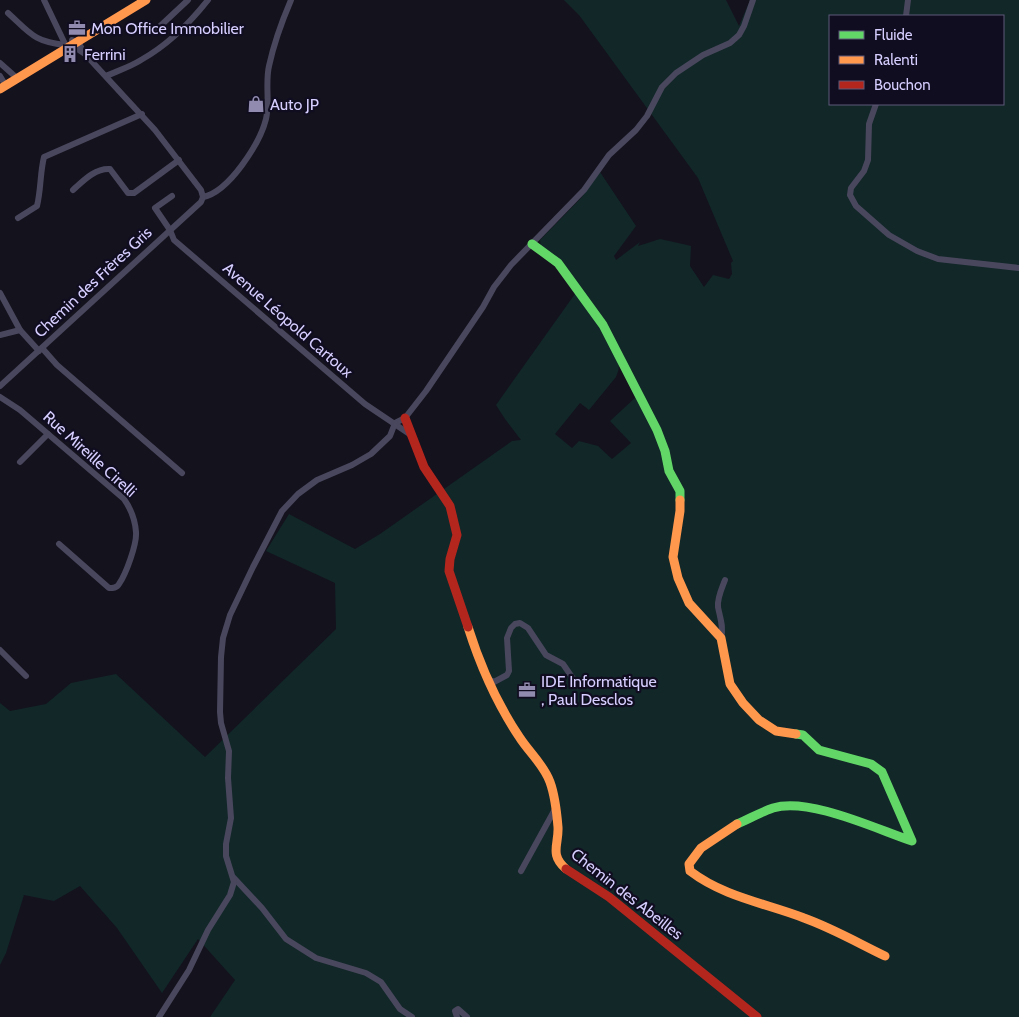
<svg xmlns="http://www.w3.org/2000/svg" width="1019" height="1017" font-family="Cabin,sans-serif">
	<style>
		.green { fill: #112728; fill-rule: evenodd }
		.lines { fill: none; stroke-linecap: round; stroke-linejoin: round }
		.street { stroke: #49475d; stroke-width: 6 }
		.fast { stroke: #63d668; stroke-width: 9 }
		.slow { stroke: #ff974d; stroke-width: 9 }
		.jam { stroke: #b3261e; stroke-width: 9 }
		.labels { text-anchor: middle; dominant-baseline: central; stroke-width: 4.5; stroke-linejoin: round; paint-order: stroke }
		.poi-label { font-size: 16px; fill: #d5cefe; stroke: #110d21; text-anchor: start }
		.street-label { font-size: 16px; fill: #d5cefe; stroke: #110d21 }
	</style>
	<rect width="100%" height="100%" fill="#14121d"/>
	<!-- green -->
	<path class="green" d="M564 0H726L739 26 750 0H1019V1017H210L235 980 198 939 162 993 117 928 80 886 54 901 24 895 6 953 0 965V703L10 711 46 704 71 683 116 674 205 757 336 629 335 583 266 551 289 514 355 549 380 534 512 441 521 440 505 419 496 405 577 291C588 308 617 347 619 366 619 370 617 374 616 377L589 410 580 403 555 434 572 448 579 441 598 446 612 459 631 443 610 421 636 397 660 445 666 446 607 329 573 278 560 263 541 248 540 240 581 198 600 172 636 226 614 256 616 260 640 242 638 246 660 239 687 245 691 246 690 266 704 287 713 275 729 279 732 274 731 263 733 261 698 178 579 15ZM830 16H1003V104H830Z"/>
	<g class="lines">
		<!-- street -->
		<g class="street">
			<path d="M44 0 66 46"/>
			<path d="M8 13C30 33 34 42 65 45"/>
			<path d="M906 16 908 0"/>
			<path d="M157 29 188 0"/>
			<path d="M85 54 78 42 72 40 73 46 85 54 155 130 201 190 203 197"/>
			<path d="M0 63 18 79"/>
			<path d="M0 76 6 86"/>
			<path d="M106 76C117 71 130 67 141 60 168 45 189 24 208 0"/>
			<path d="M876 104 869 124 868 160 864 171 851 188 850 195 856 206 889 235 917 251 938 259 1019 268"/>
			<path d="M73 190C83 181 95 168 110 169L128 193H134L179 160"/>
			<path d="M172 196 155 208 170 230 174 240 365 404 411 435"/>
			<path d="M203 197C229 192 260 143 266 119 270 102 265 83 269 66 274 43 282 21 291 0"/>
			<path d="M18 218 37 206C41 190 40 173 44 157L142 114"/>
			<path d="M0 293 20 330 39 351"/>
			<path d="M0 335 20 330"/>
			<path d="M42 348 57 365 182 473"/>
			<path d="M0 386 201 202 203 197"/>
			<path d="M0 397 20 410 124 499C131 509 135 519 136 532 137 544 126 574 119 584 117 588 113 588 109 588L59 544"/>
			<path d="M395 423 405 418 426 391 483 307 494 287 511 265 584 190 609 155 636 130 647 116 662 87 676 73 703 55 730 43 739 35 744 26 753 0"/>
			<path d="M20 462 48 434"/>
			<path d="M721 638C724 627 720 618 718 607 717 598 722 588 725 580"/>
			<path d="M0 650 26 676"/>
			<path d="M488 679 494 682 507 675 509 671 507 638 511 628 515 624 520 623 528 628 546 655 563 664 574 680"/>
			<path d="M521 871 554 811"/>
			<path d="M234 878 262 908 286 939 316 958 366 973 381 982 400 1009 412 1017"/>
			<path d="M159 1017 189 970 208 930 230 895 234 882 226 856V844L231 818 228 778 229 751 221 723 220 712 221 657 223 638 230 615 253 567 282 511 298 494 317 480 352 465 371 454 390 436 395 423"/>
			<path d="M457 1017 455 1011 458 1009 467 1017"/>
		</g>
		<!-- fast -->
		<g class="fast">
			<path d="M532 244 558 263 603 325 657 430 665 451 669 471 680 491V500"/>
			<path d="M737 824C749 819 761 812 773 808 809 797 876 829 912 841L882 772 871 764 819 750 803 735 796 734"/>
		</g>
		<!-- slow -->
		<g class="slow">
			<path d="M0 89 146 0"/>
			<path d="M680 500V511L673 557 678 578 689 603 721 638 730 684 743 703 759 720 776 731 796 734"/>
			<path d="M468 627C480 665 497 704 520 738 529 752 544 765 550 782 554 793 557 815 558 827 559 845 549 854 566 869"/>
			<path d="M737 824 701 848 689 864 690 871C724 897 765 903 804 918 832 928 858 943 885 956"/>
		</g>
		<!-- jam -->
		<g class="jam">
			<path d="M405 418 424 467 450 506 457 535 450 559 449 571 468 627"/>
			<path d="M566 869 609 897 757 1017"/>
		</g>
	</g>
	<!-- icons -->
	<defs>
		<g id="office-bare" transform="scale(1.35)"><path d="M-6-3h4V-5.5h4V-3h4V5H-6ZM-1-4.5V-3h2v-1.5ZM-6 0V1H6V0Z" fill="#918caf" stroke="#110d21" stroke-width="2.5" paint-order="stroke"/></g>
		<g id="building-bare" transform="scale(1.35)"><path d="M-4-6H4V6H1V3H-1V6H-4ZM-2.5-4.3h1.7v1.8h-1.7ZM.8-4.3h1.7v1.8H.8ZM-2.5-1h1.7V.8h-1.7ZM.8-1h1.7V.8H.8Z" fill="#918caf" stroke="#110d21" stroke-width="2.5" paint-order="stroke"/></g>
		<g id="shop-bare" transform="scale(1.35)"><path d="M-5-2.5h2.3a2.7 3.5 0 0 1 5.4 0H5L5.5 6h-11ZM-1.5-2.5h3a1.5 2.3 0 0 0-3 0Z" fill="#918caf" stroke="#110d21" stroke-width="2.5" paint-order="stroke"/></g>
	</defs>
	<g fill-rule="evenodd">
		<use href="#office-bare" x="77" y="28"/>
		<use href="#building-bare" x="70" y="54"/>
		<use href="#shop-bare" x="256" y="104"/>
		<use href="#office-bare" x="527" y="690"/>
	</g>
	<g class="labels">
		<!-- poi labels -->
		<g class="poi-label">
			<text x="91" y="28">Mon Office Immobilier</text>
			<text x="84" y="54">Ferrini</text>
			<text x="270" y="104">Auto JP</text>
			<text x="541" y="681">IDE Informatique<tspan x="541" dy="18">, Paul Desclos</tspan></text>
		</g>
		<!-- street labels -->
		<g class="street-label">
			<text transform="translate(93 282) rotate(-43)">Chemin des Frères Gris</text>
			<text transform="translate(288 320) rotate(41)">Avenue Léopold Cartoux</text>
			<text transform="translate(90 454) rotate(42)">Rue Mireille Cirelli</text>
			<text transform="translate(627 894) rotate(38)">Chemin des Abeilles</text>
		</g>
	</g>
	<!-- legend -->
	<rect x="829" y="15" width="175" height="90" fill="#110d21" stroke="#5f5a79"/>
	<rect x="839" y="31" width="25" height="8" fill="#63d668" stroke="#5f5a79"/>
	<text x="874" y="40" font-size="15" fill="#d5cefe">Fluide</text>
	<rect x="839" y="56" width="25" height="8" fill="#ff974d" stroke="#5f5a79"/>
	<text x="874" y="65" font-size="15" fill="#d5cefe">Ralenti</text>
	<rect x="839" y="81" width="25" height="8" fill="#b3261e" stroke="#5f5a79"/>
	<text x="874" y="90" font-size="15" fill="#d5cefe">Bouchon</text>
</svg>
